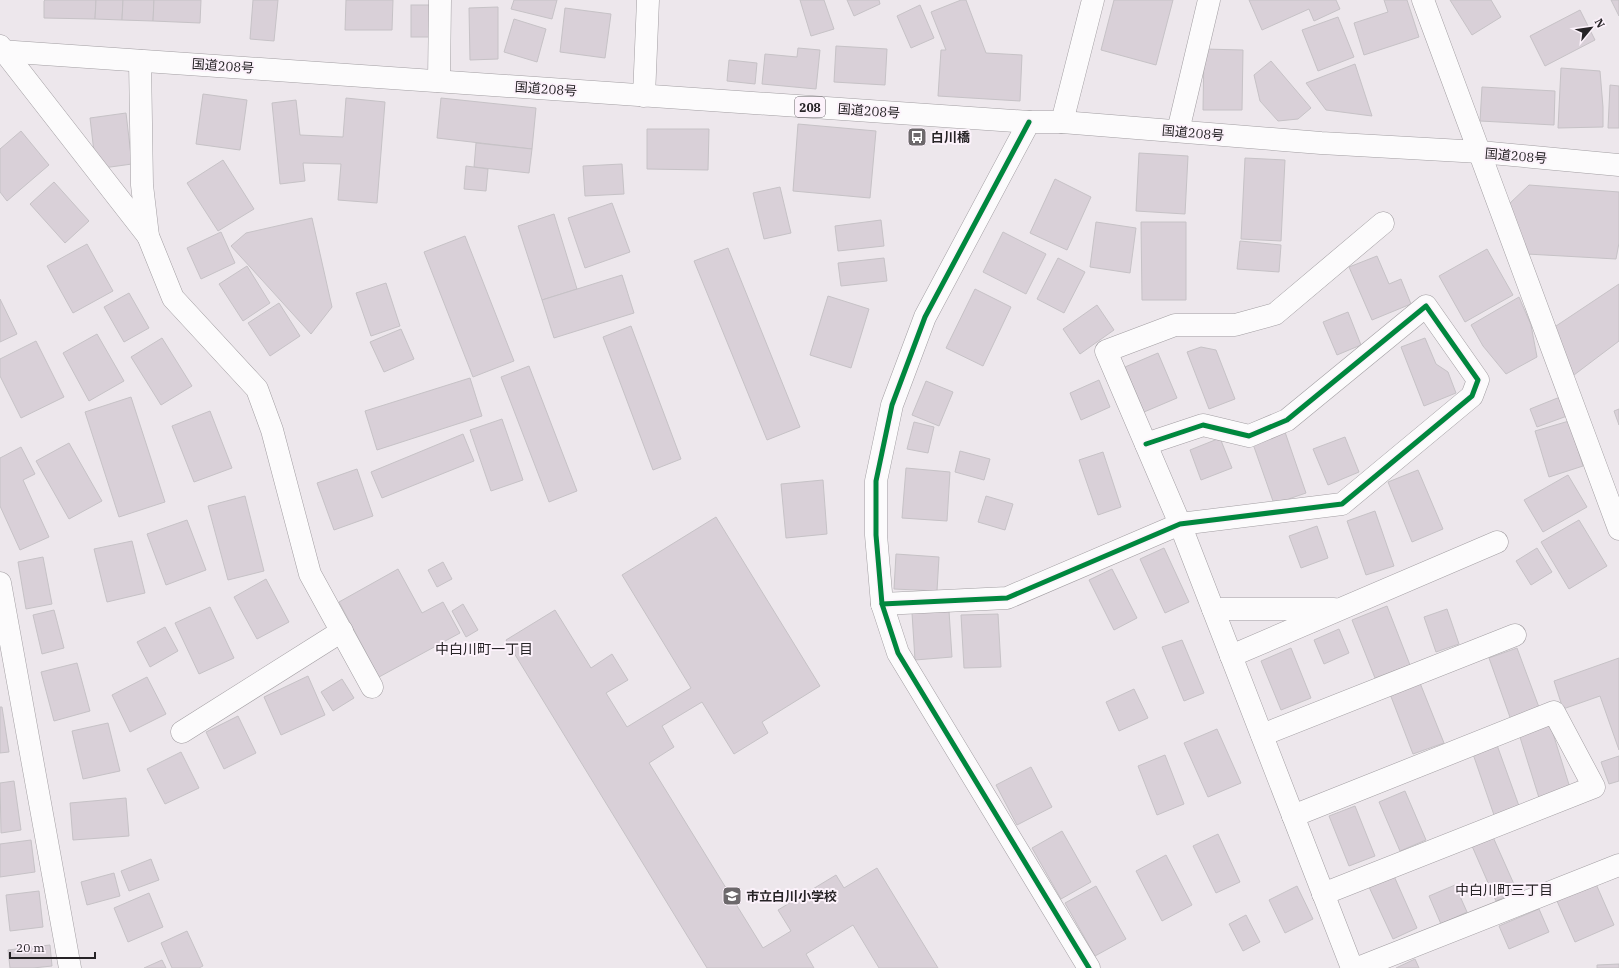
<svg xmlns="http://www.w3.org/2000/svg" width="1619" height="968" font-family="'IBM Plex Serif','Noto Sans JP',serif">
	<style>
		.building { fill: #d9d0d8; stroke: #c6c2c6 }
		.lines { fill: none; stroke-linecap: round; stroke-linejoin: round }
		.minor-casing { stroke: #a29ea2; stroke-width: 23 }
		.trunk-casing { stroke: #a29ea2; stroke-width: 23 }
		.minor { stroke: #fcfbfc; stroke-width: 22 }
		.trunk { stroke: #fcfbfc; stroke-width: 22 }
		.cycleway-casing { stroke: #fcf2fb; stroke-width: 8 }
		.cycleway { stroke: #00873e; stroke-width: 5 }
		.labels { text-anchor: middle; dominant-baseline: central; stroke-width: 4; stroke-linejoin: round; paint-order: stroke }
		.shield { fill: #fcf2fb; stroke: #666166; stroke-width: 1 }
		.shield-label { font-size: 12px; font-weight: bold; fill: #262326 }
		.street-label { font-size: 13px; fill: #262326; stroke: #fcf2fb }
		.poi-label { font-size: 13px; font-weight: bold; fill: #262326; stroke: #fcf2fb; text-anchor: start }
		.neighbourhood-label { font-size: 14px; fill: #262326; stroke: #fcf2fb }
	</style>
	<rect width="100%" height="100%" fill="#ede7ec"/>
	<!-- building -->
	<g class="building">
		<path d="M96 0 95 19 44 18V1L45 0Z"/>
		<path d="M96 0H123L122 20 95 19Z"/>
		<path d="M123 0H154L153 21 122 20Z"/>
		<path d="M154 0H201L200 23 153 21Z"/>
		<path d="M253 0H278L274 41 250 39Z"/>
		<path d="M346 0H393L392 30H345Z"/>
		<path d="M514 0H557L552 19 511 9Z"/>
		<path d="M800 0H824L834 29 811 36Z"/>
		<path d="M847 0H879L880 4 854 16Z"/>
		<path d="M961 0H966L986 53 1022 55 1020 101 938 96 941 50H946L931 12Z"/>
		<path d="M1114 0H1173L1156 65 1101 50Z"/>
		<path d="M1249 0H1336L1340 9 1314 21 1309 9 1262 30Z"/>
		<path d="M1384 0H1407L1419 37 1364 55 1354 23 1388 12Z"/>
		<path d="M1450 0H1491L1501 17 1472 35Z"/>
		<path d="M1611 0H1619V16Z"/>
		<rect x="411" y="5" width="20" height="32"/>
		<path d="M920 5 934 38 911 48 897 16Z"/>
		<path d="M498 7V59L470 60 469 8Z"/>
		<path d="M565 8 611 14 605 58 560 52Z"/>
		<path d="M1580 10 1595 40 1545 66 1530 36Z"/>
		<path d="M1338 17 1354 57 1318 71 1302 30Z"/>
		<path d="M514 19 546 29 537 62 504 52Z"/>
		<path d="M836 46 887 49 885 85 834 82Z"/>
		<path d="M798 48 820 50 816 89 762 84 765 54 797 57Z"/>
		<path d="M1204 49 1243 50 1242 110H1203Z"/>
		<path d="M729 60 757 63 755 84 727 81Z"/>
		<path d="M1271 61 1311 108 1298 119 1278 121 1260 101 1254 75Z"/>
		<path d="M1355 64 1372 116 1326 110 1306 83Z"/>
		<path d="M1561 68 1600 71 1603 107V127L1558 128Z"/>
		<path d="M1610 85 1619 86V128H1608Z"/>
		<path d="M1482 87 1555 91 1554 125 1480 121Z"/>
		<path d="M203 94 247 100 240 150 196 144Z"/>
		<path d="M346 98 385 102 377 203 338 200 341 164 303 163 305 181 280 184 272 103 296 100 300 135 343 137Z"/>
		<path d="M441 98 536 108 532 149 437 138Z"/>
		<path d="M126 113 132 164 96 169 90 118Z"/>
		<path d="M798 124 876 131 870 198 793 191Z"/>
		<path d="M647 129H709L708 170 647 169Z"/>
		<path d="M21 131 49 165 7 201 0 192V149Z"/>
		<path d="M476 143 532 149 529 173 474 167Z"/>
		<path d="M1139 153 1188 156 1185 214 1136 211Z"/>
		<path d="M1245 158 1285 160 1281 241 1241 239Z"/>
		<path d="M223 160 254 209 218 231 187 183Z"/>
		<path d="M622 164 624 194 585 196 583 166Z"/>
		<path d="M466 166 488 169 486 191 464 189Z"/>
		<path d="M1055 179 1091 197 1067 250 1030 233Z"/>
		<path d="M54 182 89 221 65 243 30 204Z"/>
		<path d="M1529 185 1619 192V243L1616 259 1527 254 1509 204Z"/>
		<path d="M780 187 791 233 764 239 753 193Z"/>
		<path d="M612 203 630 252 585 268 568 218Z"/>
		<path d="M554 214 577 289 542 300 518 226Z"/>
		<path d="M312 218 332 307 311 334 231 246 246 233Z"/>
		<path d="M881 220 884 246 838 251 835 226Z"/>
		<path d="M1096 222 1136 228 1130 273 1090 267Z"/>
		<path d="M1141 222H1186V300H1142Z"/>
		<path d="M221 232 235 263 201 279 187 248Z"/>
		<path d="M1003 232 1046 254 1026 294 983 272Z"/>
		<path d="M465 236 514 361 473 377 424 252Z"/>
		<path d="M1240 241 1281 245 1279 272 1237 269Z"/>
		<path d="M87 244 113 291 73 313 47 266Z"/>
		<path d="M728 248 800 427 767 440 694 261Z"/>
		<path d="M1487 249 1513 295 1465 322 1439 276Z"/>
		<path d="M1377 256 1389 284 1401 279 1411 304 1372 320 1349 267Z"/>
		<path d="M884 258 887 281 841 286 838 263Z"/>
		<path d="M1058 258 1085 272 1064 313 1037 299Z"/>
		<path d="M247 266 270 303 243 321 219 284Z"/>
		<path d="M622 275 634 313 554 338 542 300Z"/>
		<path d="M386 283 400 326 371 336 356 293Z"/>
		<path d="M1619 284V341L1574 375 1553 328Z"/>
		<path d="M975 289 1011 307 983 366 946 348Z"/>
		<path d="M129 293 149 328 124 342 104 307Z"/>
		<path d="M828 296 869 309 851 368 810 355Z"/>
		<path d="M1519 297 1531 325 1537 357 1506 374 1483 346 1471 325Z"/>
		<path d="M0 299 17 334 0 342Z"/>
		<path d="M279 303 300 336 270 356 248 323Z"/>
		<path d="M1097 305 1114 330 1080 354 1063 329Z"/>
		<path d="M1348 312 1361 345 1337 355 1323 322Z"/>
		<path d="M631 326 681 459 653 470 603 337Z"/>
		<path d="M401 329 414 359 384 372 370 342Z"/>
		<path d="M97 334 124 381 89 401 63 353Z"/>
		<path d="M162 338 192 386 161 405 131 357Z"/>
		<path d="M1425 338 1436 364 1448 372 1456 393 1424 406 1401 347Z"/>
		<path d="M36 341 64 397 21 418 0 376V359Z"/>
		<path d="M1201 347 1216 350 1235 399 1209 409 1187 352Z"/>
		<path d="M1158 353 1177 398 1144 412 1125 367Z"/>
		<path d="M529 366 577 491 549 502 501 377Z"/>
		<path d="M470 378 482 416 377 450 365 411Z"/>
		<path d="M1099 380 1110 407 1081 420 1070 393Z"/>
		<path d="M926 381 953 392 939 426 912 415Z"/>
		<path d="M131 397 165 502 119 517 85 412Z"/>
		<path d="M1560 397 1567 416 1537 427 1530 409Z"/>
		<path d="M1619 409V425L1614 411Z"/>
		<path d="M210 411 232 468 194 482 172 426Z"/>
		<path d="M502 419 523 480 491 491 470 430Z"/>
		<path d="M1569 421 1583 466 1549 477 1535 431Z"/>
		<path d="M914 422 934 427 928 453 907 449Z"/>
		<path d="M1285 432 1306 493 1274 504 1253 444Z"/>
		<path d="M463 434 474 461 382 498 371 472Z"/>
		<path d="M1345 437 1359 472 1328 485 1313 449Z"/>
		<path d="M1220 438 1232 468 1201 480 1190 450Z"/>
		<path d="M69 443 102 501 69 519 36 461Z"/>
		<path d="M21 447 35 474 23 480 49 537 20 550 0 506V458Z"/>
		<path d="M960 451 990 459 984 480 955 472Z"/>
		<path d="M1103 452 1121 507 1098 515 1079 460Z"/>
		<path d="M906 468 950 472 947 521 902 518Z"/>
		<path d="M357 469 373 516 334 530 317 483Z"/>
		<path d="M1418 470 1443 529 1412 542 1388 482Z"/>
		<path d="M1568 475 1587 507 1543 532 1524 500Z"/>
		<path d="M823 480 827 534 786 538 781 484Z"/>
		<path d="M245 496 264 571 228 580 208 506Z"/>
		<path d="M986 496 1013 504 1005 530 978 522Z"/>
		<path d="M1375 511 1394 566 1366 575 1347 521Z"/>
		<path d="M716 517 820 686 762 722 768 733 734 754 702 702 662 726 674 747 649 763 763 948 791 931 778 910 836 875 844 888 877 868 938 968H879L853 925 806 954 814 968H707L506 640 555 610 591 668 612 654 628 680 606 693 627 727 691 688 622 575Z"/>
		<path d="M187 520 206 570 166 585 147 534Z"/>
		<path d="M1579 520 1607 566 1569 589 1541 542Z"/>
		<path d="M1317 526 1328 558 1301 568 1289 536Z"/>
		<path d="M132 541 145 593 107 602 94 549Z"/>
		<path d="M1164 548 1189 602 1165 613 1140 559Z"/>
		<path d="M1537 548 1552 572 1531 585 1516 561Z"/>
		<path d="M896 554 939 557 937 591 894 589Z"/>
		<path d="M43 557 52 604 26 609 18 562Z"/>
		<path d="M443 562 452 579 437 587 428 570Z"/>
		<path d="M398 569 422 613 443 602 460 633 379 677 339 602Z"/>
		<path d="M1112 569 1137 618 1114 630 1089 580Z"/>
		<path d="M266 579 289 622 257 639 234 597Z"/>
		<path d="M463 604 478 630 466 637 452 611Z"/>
		<path d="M1387 606 1410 665 1375 678 1352 620Z"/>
		<path d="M210 607 234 658 199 674 175 623Z"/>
		<path d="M1447 609 1459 644 1436 652 1424 617Z"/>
		<path d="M54 610 64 648 42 654 33 615Z"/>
		<path d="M949 611 952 657 915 660 912 613Z"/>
		<path d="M998 614 1001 667 964 668 961 615Z"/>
		<path d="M165 627 178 651 150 667 137 642Z"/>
		<path d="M1339 629 1349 653 1324 664 1314 640Z"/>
		<path d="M1182 640 1204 693 1184 701 1162 647Z"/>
		<path d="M1291 648 1311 698 1281 710 1261 661Z"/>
		<path d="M1517 648 1540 710 1511 720 1489 658Z"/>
		<path d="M1619 658V750L1600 696 1563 709 1554 681Z"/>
		<path d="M77 663 90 711 54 721 41 672Z"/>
		<path d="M308 676 325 715 281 735 264 697Z"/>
		<path d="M147 677 166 714 130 732 112 695Z"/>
		<path d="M342 679 354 698 333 711 321 692Z"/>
		<path d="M1420 683 1444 743 1413 754 1390 694Z"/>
		<path d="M1134 689 1148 718 1119 731 1106 702Z"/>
		<path d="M0 707H2L9 752 0 753Z"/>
		<path d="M238 716 256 753 224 769 206 732Z"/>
		<path d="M108 723 120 771 83 779 72 731Z"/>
		<path d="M1550 724 1571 791 1540 801 1519 734Z"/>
		<path d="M1217 729 1241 783 1208 797 1184 743Z"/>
		<path d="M1497 745 1519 806 1494 815 1473 754Z"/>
		<path d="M181 752 199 788 165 804 147 769Z"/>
		<path d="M1165 755 1184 804 1157 815 1138 766Z"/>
		<path d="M1619 756V781L1609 784 1601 762Z"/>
		<path d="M1031 767 1052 807 1017 825 996 785Z"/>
		<path d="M14 781 21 830 1 833 0 783Z"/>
		<path d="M1405 791 1426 840 1400 851 1379 802Z"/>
		<path d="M126 798 129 836 73 840 70 803Z"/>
		<path d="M1355 806 1375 856 1349 866 1329 816Z"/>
		<path d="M1062 831 1091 882 1061 899 1032 848Z"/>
		<path d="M1218 834 1240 882 1216 893 1193 846Z"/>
		<path d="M1493 837 1517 891 1496 901 1472 846Z"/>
		<path d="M31 840 35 872 0 877V844Z"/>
		<path d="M1166 855 1192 905 1162 921 1136 871Z"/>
		<path d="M151 859 159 880 129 891 121 871Z"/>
		<path d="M114 873 120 896 87 905 81 882Z"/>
		<path d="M1394 876 1417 928 1393 939 1369 887Z"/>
		<path d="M1596 884 1614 925 1575 942 1557 901Z"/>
		<path d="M1455 885 1467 912 1441 924 1429 896Z"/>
		<path d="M1096 886 1126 939 1095 956 1065 903Z"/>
		<path d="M1297 886 1313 919 1285 933 1269 900Z"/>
		<path d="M39 891 43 927 10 931 6 895Z"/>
		<path d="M149 893 163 927 128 942 114 908Z"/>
		<path d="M1539 909 1549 932 1509 949 1499 926Z"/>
		<path d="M1246 915 1260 942 1243 951 1229 924Z"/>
		<path d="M187 931 203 966 199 968H172L161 943Z"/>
		<path d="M50 945 52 966 33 968H10L8 950Z"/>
		<path d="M1415 959 1419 968H1396Z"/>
		<path d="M162 960 166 968H144Z"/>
		<path d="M1619 964V968H1597V965Z"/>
	</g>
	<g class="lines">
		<!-- minor casing -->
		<g class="minor-casing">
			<g id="minor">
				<path d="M1423 0 1619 529"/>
				<path d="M0 46 148 236"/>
				<path d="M140 61 142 185 148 236 173 298 257 389 272 430 310 574 372 687"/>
				<path d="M439 81 440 0"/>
				<path d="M644 96 648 0"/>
				<path d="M1029 122 925 317 892 405 876 481V535L882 604 898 653 1089 968"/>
				<path d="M1062 122 1093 0"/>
				<path d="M1178 131 1209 0"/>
				<path d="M0 583 70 968"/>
				<path d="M882 604 1007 598 1180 524 1342 504 1472 396 1478 380 1426 306 1287 420 1249 436 1203 425 1146 444"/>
				<path d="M1213 609H1334"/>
				<path d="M1231 656 1497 542"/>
				<path d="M182 732 342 631"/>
				<path d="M1262 735 1515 635"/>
				<path d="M1293 816 1554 712 1594 787 1323 894"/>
				<path d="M1352 968 1180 524 1106 351 1175 325H1235L1275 314 1383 223"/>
				<path d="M1358 968 1619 865"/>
			</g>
		</g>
		<!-- trunk casing -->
		<g class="trunk-casing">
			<path id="trunk" d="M0 51 1029 122H1062L1321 143 1480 152 1619 165"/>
		</g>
		<!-- minor -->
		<use href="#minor" class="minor"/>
		<!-- trunk -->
		<use href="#trunk" class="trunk"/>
		<!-- cycleway casing -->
		<g class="cycleway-casing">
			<g id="cycleway">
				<path d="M1029 122 925 317 892 405 876 481V535L882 604 898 653 1089 968"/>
				<path d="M882 604 1007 598 1180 524 1342 504 1472 396 1478 380 1426 306 1287 420 1249 436 1203 425 1146 444"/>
			</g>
		</g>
		<!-- cycleway -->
		<use href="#cycleway" class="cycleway"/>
	</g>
	<!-- icons -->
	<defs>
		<g id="bus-square" transform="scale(1)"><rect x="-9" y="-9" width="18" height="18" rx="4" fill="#6c686b" stroke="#fcf2fb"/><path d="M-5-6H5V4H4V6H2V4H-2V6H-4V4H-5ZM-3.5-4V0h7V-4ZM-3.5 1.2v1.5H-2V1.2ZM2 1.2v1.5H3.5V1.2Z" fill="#fff"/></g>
		<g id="school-square" transform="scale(1)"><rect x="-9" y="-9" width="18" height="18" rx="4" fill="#6c686b" stroke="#fcf2fb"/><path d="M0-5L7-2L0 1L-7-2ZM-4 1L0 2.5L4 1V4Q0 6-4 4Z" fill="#fff"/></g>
	</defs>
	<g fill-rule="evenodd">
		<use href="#bus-square" x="917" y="137"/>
		<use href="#school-square" x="732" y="896"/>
	</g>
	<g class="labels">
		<!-- shield labels -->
		<rect class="shield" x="795" y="97" width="30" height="20" rx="3"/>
		<g class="shield-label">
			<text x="810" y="107">208</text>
		</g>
		<!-- street labels -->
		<g class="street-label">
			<text transform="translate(223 66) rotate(4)">国道208号</text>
			<text transform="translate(546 89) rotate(4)">国道208号</text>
			<text transform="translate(869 111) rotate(4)">国道208号</text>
			<text transform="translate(1193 133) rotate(5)">国道208号</text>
			<text transform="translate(1516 156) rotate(5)">国道208号</text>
		</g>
		<!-- poi labels -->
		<g class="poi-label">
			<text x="931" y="137">白川橋</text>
			<text x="746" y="896">市立白川小学校</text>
		</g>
		<!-- neighbourhood labels -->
		<g class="neighbourhood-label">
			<text x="484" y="649">中白川町一丁目</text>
			<text x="1504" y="890">中白川町三丁目</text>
		</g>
	</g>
	<!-- north arrow -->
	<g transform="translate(1591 28) rotate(61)" stroke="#fcf2fb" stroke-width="3" paint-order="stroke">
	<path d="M0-3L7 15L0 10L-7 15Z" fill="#262326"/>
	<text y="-6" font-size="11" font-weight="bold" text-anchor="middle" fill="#262326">N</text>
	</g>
	<!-- scale -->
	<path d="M10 952v6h85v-6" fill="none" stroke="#262326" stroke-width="2"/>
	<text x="16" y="952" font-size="12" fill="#262326" stroke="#fcf2fb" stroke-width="3" paint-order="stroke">20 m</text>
</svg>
